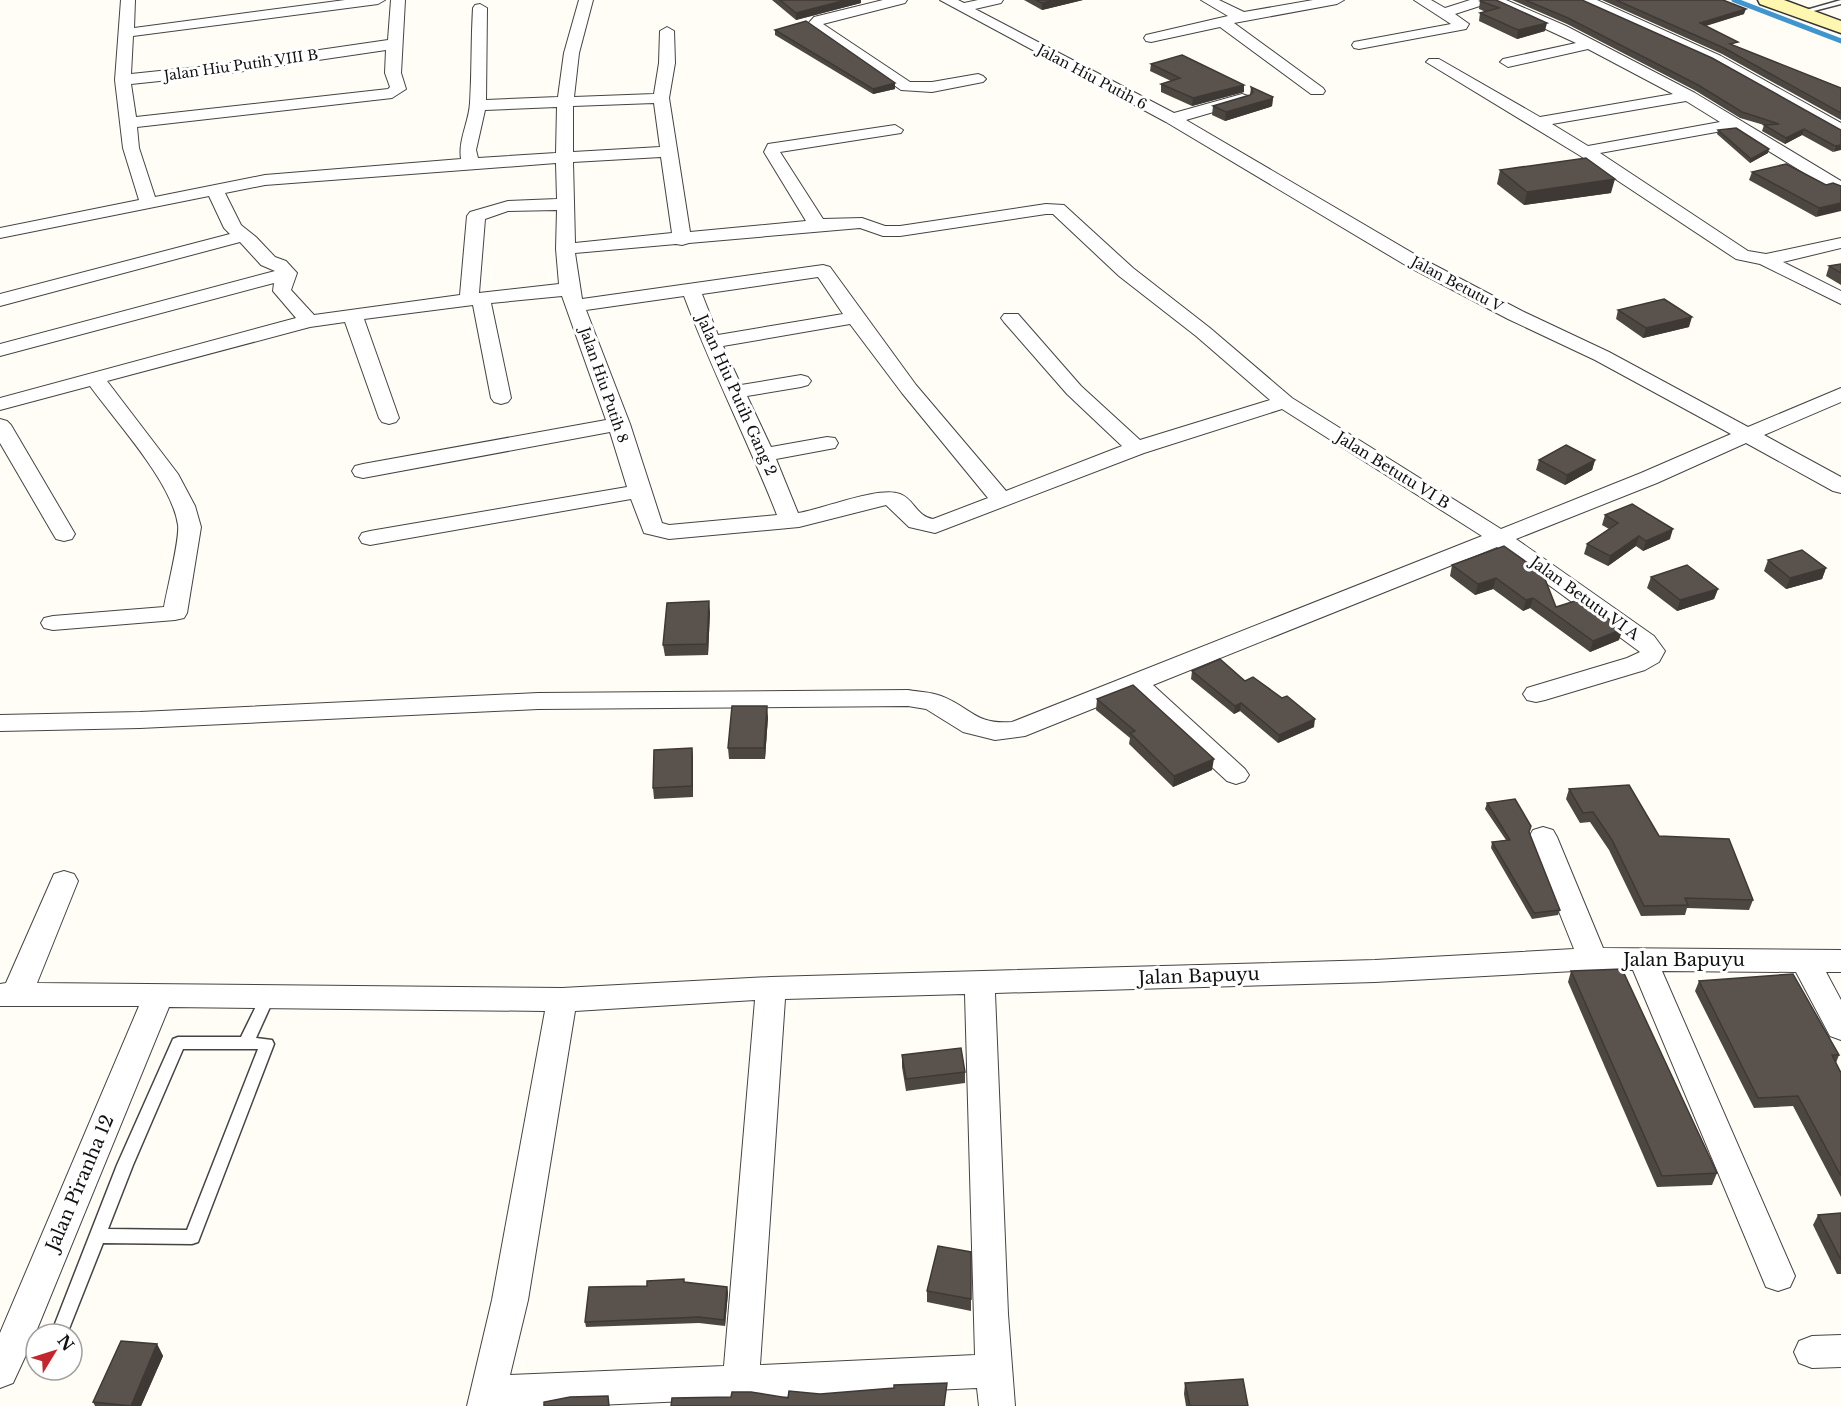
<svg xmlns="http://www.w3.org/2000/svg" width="1841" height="1406" font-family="'Libre Baskerville',serif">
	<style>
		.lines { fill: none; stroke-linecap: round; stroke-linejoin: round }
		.stream { stroke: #3f96cf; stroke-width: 5 }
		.service-casing { stroke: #444; stroke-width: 3 }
		.minor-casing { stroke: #444; stroke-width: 2 }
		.secondary-casing { stroke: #333; stroke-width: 3 }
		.service { fill: #fff; fill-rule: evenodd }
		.minor { fill: #fff; fill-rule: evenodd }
		.secondary { fill: #fff6b0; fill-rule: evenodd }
		.wall { fill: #4d4742 }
		.shaded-wall { fill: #3f3936 }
		.building { fill: #5a524d; stroke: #3f3936; stroke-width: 1.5 }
		.labels { text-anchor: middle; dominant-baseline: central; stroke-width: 6; stroke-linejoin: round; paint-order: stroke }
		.far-street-label { font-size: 14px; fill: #111; stroke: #fff }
		.street-label { font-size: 15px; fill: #111; stroke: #fff }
		.near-street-label { font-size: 18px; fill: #111; stroke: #fff }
	</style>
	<rect width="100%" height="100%" fill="#fffdf5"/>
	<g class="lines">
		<!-- stream -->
		<path class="stream" d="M1734 0 1841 41"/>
		<!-- service casing -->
		<g class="service-casing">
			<g id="service">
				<path d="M1841 0V4L1802 14 1799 12Z"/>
				<path d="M268 991 273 992 275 996 256 1038 272 1040 274 1044 198 1242 192 1244 103 1243 67 1334H51L117 1165 173 1039 178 1037H241L263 992ZM183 1049H258L187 1230 108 1229 133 1165Z"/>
				<path d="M15 1336 36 1337V1353L9 1349 7 1344 9 1339Z"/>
			</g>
		</g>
		<!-- minor casing -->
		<g class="minor-casing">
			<g id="minor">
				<path d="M121 0H135L134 28 345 0H385L378 4 133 36 131 74 217 65 388 40 391 0H405L401 73 406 89 392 98 137 127 139 148 155 197 265 175 461 159C458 140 469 122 470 103 472 71 471 40 473 8L475 5 480 4 487 8 486 100 558 97 564 53 579 0H593L579 53 574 97 654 94 659 63 660 31 667 27 674 31 675 63 669 98 690 232 806 221 764 152 768 144 895 125 903 130 901 133 780 152 823 219 862 218 885 226H900L1046 204 1064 205 1133 268 1210 328 1292 398 1501 529 1641 473 1731 434 1595 360 1508 319 1407 266 1166 122 940 0H958L964 3 978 0H1003L1001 3 975 9 1174 113 1242 94 1248 96 1250 99 1248 102 1186 120 1421 258 1522 311 1609 352 1748 427 1841 388V402L1764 435 1841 477V493L1833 491 1746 443 1657 483 1516 539 1654 636 1665 651 1659 662 1645 670 1545 700 1536 702 1527 700 1523 694 1527 688 1627 658 1640 652 1497 547 1153 685 1245 769 1249 775 1245 781 1236 784 1227 781 1132 693 1025 736 995 740 963 732 926 709 908 706 538 709 140 728 0 731V715L140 712 538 693 908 690C919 692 931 692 941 696 972 708 975 725 1012 722L1482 536 1282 409 1144 453 935 533 909 527 886 505 799 527 669 539 644 533 631 499 370 545 362 543 359 538 362 533 370 531 627 487 610 432 363 478 355 476 352 471 355 466 363 464 606 420 562 296 491 303 511 398 508 402 501 404 494 402 491 398 473 305 364 319 399 418 396 422 389 424 382 422 379 418 345 322 310 327 107 381 178 474 195 506 201 527 187 613 184 618 175 620 53 630 44 628 41 623 44 618 53 616 164 607C167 589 180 539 178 525 172 482 116 422 90 386L0 410V398L296 318 273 291 274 283 0 356V344L275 271 261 265 240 242 0 306V294L230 234 224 228 209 196 0 238V228L139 200 123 148 115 80ZM386 50 385 73 390 87 388 89 136 117 131 84 217 75ZM654 103 660 147 573 152V106ZM557 107 556 153 478 158 476 150 485 110ZM661 157 672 233 575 243 573 162ZM556 163 557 199 508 201 470 212 467 216 460 295 314 315 291 290 297 273 286 261 275 257 256 237 241 225 225 193 265 185ZM557 210 556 249 559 284 479 293 485 219 508 211ZM1046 214H1053L1119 276 1196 336 1270 400 1140 440 1081 386 1018 314H1004L1001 318 1004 322 1067 394 1122 446 1006 491 916 385 830 267 823 265 582 299 575 253 676 244 682 245 689 243 860 228 883 236H900ZM818 277 843 314 718 335 702 294ZM684 296C712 371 748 441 777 515L669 525 662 523 630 424 586 310ZM850 324 902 393 988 498 933 519C917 517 914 499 900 494 878 486 824 509 798 513L776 459 835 448 838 443 835 438 827 437 771 447 747 396 801 387 808 385 811 381 808 377 801 375 741 385 723 346Z"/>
				<path d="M883 0H907L905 3 823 24 910 82H932L978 74 983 76 986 79 983 82 932 92 901 90 807 25 814 17Z"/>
				<path d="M1201 0H1219L1244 12 1313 0H1344L1337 4 1234 23 1323 88 1325 91 1323 94H1311L1220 27 1151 42 1146 41 1144 38 1146 35 1228 16Z"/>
				<path d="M1414 0H1431L1445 8 1470 0H1506L1566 26 1695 93 1841 181V193L1835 192 1733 129 1600 153 1748 251 1766 254 1841 238V248L1783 262 1841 291V304L1760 264 1736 259 1579 155 1426 62 1429 59H1439L1540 117 1673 94 1588 49 1508 67 1500 62 1503 59 1576 43 1489 3 1455 14 1469 24 1466 29 1359 49 1354 48 1352 45 1354 42 1451 24ZM1686 101 1720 122 1588 146 1552 124Z"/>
				<path d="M1578 0H1597L1721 56 1841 123V135L1711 62 1580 3Z"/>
				<path d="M0 419 7 421 11 425 75 534 72 539 64 541 56 539 53 534 0 443Z"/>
				<path d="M1543 827 1553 830 1557 837 1603 948 1841 950V972H1826L1841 1000V1040L1830 1036 1796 972 1662 971 1795 1276 1790 1287 1778 1291 1766 1287 1633 970H1593L1375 982 995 993 1008 1314 1015 1406H979L977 1388 575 1406H467L492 1300 545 1011 169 1007 31 1344 13 1383 0 1388V1333L139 1006H0V984L6 983 54 874 64 871 74 874 78 881 37 983 562 988 771 977 1375 960 1574 949 1529 837 1533 830ZM965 994 975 1355 760 1365 785 999ZM755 1000 724 1366 510 1375 528 1300 575 1011Z"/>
				<path d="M1841 1335V1367L1812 1368 1799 1363 1794 1352 1799 1341 1812 1336Z"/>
			</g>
		</g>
		<!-- secondary casing -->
		<g class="secondary-casing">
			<path id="secondary" d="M1758 0H1784L1841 21V33L1760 4Z"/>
		</g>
		<!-- service -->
		<use href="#service" class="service"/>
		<!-- minor -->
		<use href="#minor" class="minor"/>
		<!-- secondary -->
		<use href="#secondary" class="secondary"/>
	</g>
	<!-- wall -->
	<g class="wall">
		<path d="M772 0H861V3L796 20Z"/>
		<path d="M1024 0H1083L1042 10Z"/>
		<path d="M1482 0 1545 31 1517 39 1479 21 1480 13 1486 12 1479 9 1480 1Z"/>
		<path d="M1512 0H1582L1841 130 1833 152 1802 135 1785 144 1762 131 1764 125 1740 118 1696 91 1567 24Z"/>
		<path d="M1602 0H1723L1744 14 1706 26 1736 47 1841 88V120L1722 54Z"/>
		<path d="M775 30 895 83V89L873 94 775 35Z"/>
		<path d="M1151 64 1244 92 1192 106 1161 92V84L1171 81 1150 71Z"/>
		<path d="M1251 87 1273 97 1272 106 1270 107 1225 121 1212 115 1213 106 1250 95Z"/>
		<path d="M1718 130 1768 153 1750 163 1717 134Z"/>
		<path d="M1500 170 1611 193 1524 205 1497 184Z"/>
		<path d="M1752 172 1826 185 1833 183 1816 217 1749 180Z"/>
		<path d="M1841 264V285L1826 276 1829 266Z"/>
		<path d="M1618 310 1689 327 1643 338 1616 319Z"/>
		<path d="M1539 460H1595L1592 470 1565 485 1536 470Z"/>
		<path d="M1605 515 1670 539 1643 551 1636 546 1608 566 1584 554 1587 544 1609 529 1602 525Z"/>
		<path d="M1504 546 1556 607 1619 640 1590 652 1530 608 1523 611 1493 589 1475 595 1450 576 1452 565Z"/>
		<path d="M1768 560 1826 568 1822 579 1786 589 1764 571Z"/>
		<path d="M1651 577 1718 589 1714 599 1677 611 1647 588Z"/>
		<path d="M710 612 708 655 665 656 663 645Z"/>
		<path d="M1192 671 1245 681 1314 727 1278 743 1240 711 1234 714 1191 679Z"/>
		<path d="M1097 699 1212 770 1173 787 1129 744 1130 738 1096 710Z"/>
		<path d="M768 717 765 759H729L728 748Z"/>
		<path d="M692 748 693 759V797L654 799 653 788Z"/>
		<path d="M1569 789 1753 900 1749 910 1687 908 1685 915 1641 916 1609 850 1590 822 1580 823 1566 799Z"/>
		<path d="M1487 803 1529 833 1560 910 1558 915 1532 919 1491 848 1492 842 1506 840 1485 809Z"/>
		<path d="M1571 971 1717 1173 1712 1185 1657 1187 1568 982Z"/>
		<path d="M1699 981 1839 1055 1836 1063 1841 1073V1197L1793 1106 1754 1108 1695 991Z"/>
		<path d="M902 1055 965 1072V1083L906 1091 902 1067Z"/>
		<path d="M1841 1213V1274H1837L1813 1225 1818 1215Z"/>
		<path d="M684 1282 727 1287 728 1293 725 1326 699 1323 586 1327 585 1322 647 1286Z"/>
		<path d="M927 1291 971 1299V1311L927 1302Z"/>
		<path d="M157 1344 163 1356 141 1406H95L93 1402Z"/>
		<path d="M1185 1383 1248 1406H1186L1184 1394Z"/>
	</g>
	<!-- shaded-wall -->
	<g class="shaded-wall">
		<path d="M846 0H861V3L796 20V13Z"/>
		<path d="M1056 0H1083L1042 10V3Z"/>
		<path d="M1746 9 1744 14 1698 28 1700 23Z"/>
		<path d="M1547 23 1545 31 1517 39 1518 30Z"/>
		<path d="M895 83V89L873 94V89Z"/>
		<path d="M1244 85V92L1192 106 1193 98Z"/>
		<path d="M1273 97 1272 106 1270 107 1225 121 1226 112Z"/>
		<path d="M1804 129 1802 135 1785 144 1786 138Z"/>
		<path d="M1841 145V150L1833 152 1835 146Z"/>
		<path d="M1769 149 1768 153 1750 163 1751 159Z"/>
		<path d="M1615 179 1611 193 1524 205 1527 192Z"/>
		<path d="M1841 203V211L1816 217 1819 208Z"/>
		<path d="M1692 317 1689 327 1643 338 1646 328Z"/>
		<path d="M1595 460 1592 470 1565 485 1567 475Z"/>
		<path d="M1673 529 1670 539 1643 551 1646 541Z"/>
		<path d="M1639 536 1636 546 1608 566 1610 556Z"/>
		<path d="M1826 568 1822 579 1786 589 1790 578Z"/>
		<path d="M1496 578 1493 589 1475 595 1478 584Z"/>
		<path d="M1718 589 1714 599 1677 611 1680 600Z"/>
		<path d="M1533 598 1530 608 1523 611 1526 600Z"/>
		<path d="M709 601 710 612 708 655 707 644Z"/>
		<path d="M1623 629 1619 640 1590 652 1593 641Z"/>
		<path d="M1241 703 1240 711 1234 714 1235 706Z"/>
		<path d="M767 706 768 717 765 759 764 748Z"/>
		<path d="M1315 719 1314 727 1278 743 1279 735Z"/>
		<path d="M692 748 693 759V797L692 786Z"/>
		<path d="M1214 759 1212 770 1173 787 1174 776Z"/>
		<path d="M727 1287 728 1293 725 1326 724 1320Z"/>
		<path d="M157 1344 163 1356 141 1406H131Z"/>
	</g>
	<!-- building -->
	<g class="building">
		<path d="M780 0H846L796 13Z"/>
		<path d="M1036 0H1056L1042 3Z"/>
		<path d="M1482 0H1496L1547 23 1518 30 1480 13 1499 8 1480 1Z"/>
		<path d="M1525 0H1582L1712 58 1841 130V145L1835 146 1804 129 1786 138 1764 125 1779 124 1742 112 1698 85 1568 18Z"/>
		<path d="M1616 0H1723L1746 9 1700 23 1738 42 1730 44 1841 88V113L1724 48Z"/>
		<path d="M806 21 895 83 873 89 775 30Z"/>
		<path d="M1182 55 1244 85 1193 98 1161 84 1180 78 1151 64Z"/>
		<path d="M1251 87 1273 97 1271 99 1226 112 1213 106 1250 95 1253 92Z"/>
		<path d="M1736 128 1769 149 1751 159 1718 130Z"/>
		<path d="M1586 158 1615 179 1527 192 1500 170Z"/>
		<path d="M1786 164 1826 185 1833 183 1841 186V203L1819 208 1752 172Z"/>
		<path d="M1841 264V273L1829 266Z"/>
		<path d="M1664 299 1692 317 1646 328 1618 310Z"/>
		<path d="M1566 445 1595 460 1567 475 1539 460Z"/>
		<path d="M1632 504 1673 529 1646 541 1639 536 1610 556 1587 544 1618 523 1605 515Z"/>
		<path d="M1504 546 1543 574 1556 607 1581 599 1623 629 1593 641 1533 598 1526 600 1496 578 1478 584 1452 565Z"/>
		<path d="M1802 550 1826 568 1790 578 1768 560Z"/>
		<path d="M1687 565 1718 589 1680 600 1651 577Z"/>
		<path d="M709 601 707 644 663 645 667 603Z"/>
		<path d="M1220 659 1245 681 1253 677 1282 698 1287 696 1315 719 1279 735 1241 703 1235 706 1192 671Z"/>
		<path d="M1133 685 1214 759 1174 776 1130 733 1135 731 1097 699Z"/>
		<path d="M732 706H767L764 748H728Z"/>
		<path d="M692 748V786L653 788 654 750Z"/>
		<path d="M1629 785 1659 836 1729 839 1753 900 1685 898 1688 905 1644 906 1612 840 1593 812 1583 813 1569 789Z"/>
		<path d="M1515 799 1531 826 1529 832 1560 910 1534 913 1492 842 1510 840 1487 803Z"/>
		<path d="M1622 969 1717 1173 1662 1176 1571 971Z"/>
		<path d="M1793 974 1839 1055H1832L1841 1073V1176L1798 1096 1758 1098 1699 981Z"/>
		<path d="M961 1048 965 1072 906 1079 902 1055Z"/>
		<path d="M1841 1213V1260L1818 1215Z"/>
		<path d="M938 1246 971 1252V1299L927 1291Z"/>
		<path d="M684 1279V1282L727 1287 724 1320 699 1317 585 1322 589 1287 647 1286V1281Z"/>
		<path d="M121 1341 157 1344 131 1406 93 1402Z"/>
		<path d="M1243 1379 1248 1406H1190L1185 1383Z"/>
		<path d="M947 1383 944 1406H671L672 1398 731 1397 732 1392H751L788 1398 789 1391 820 1394 894 1388V1385Z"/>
		<path d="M608 1396 609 1406H544V1402L570 1397Z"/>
	</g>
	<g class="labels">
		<!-- far-street labels -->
		<g class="far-street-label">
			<text transform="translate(241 65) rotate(-8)">Jalan Hiu Putih VIII B</text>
			<text transform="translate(1092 77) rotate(28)">Jalan Hiu Putih 6</text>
			<text transform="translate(1457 284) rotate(28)">Jalan Betutu V</text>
			<text transform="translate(604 385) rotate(71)">Jalan Hiu Putih 8</text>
		</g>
		<!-- street labels -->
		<g class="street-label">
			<text transform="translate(737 395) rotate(66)">Jalan Hiu Putih Gang 2</text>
			<text transform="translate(1393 470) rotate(32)">Jalan Betutu VI B</text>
			<text transform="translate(1585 598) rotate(36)">Jalan Betutu VI A</text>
		</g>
		<!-- near-street labels -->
		<g class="near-street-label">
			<text x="1684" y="960">Jalan Bapuyu</text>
			<text transform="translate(1199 976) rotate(-2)">Jalan Bapuyu</text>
			<text transform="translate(80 1183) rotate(-67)">Jalan Piranha 12</text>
		</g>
	</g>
	<!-- north arrow -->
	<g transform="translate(54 1352) rotate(52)"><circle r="28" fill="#ffffff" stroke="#a0a0a0" stroke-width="1.5"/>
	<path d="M0-4.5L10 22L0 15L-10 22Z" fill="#c4262e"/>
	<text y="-9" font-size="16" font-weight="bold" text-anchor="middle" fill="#111111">N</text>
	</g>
</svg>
